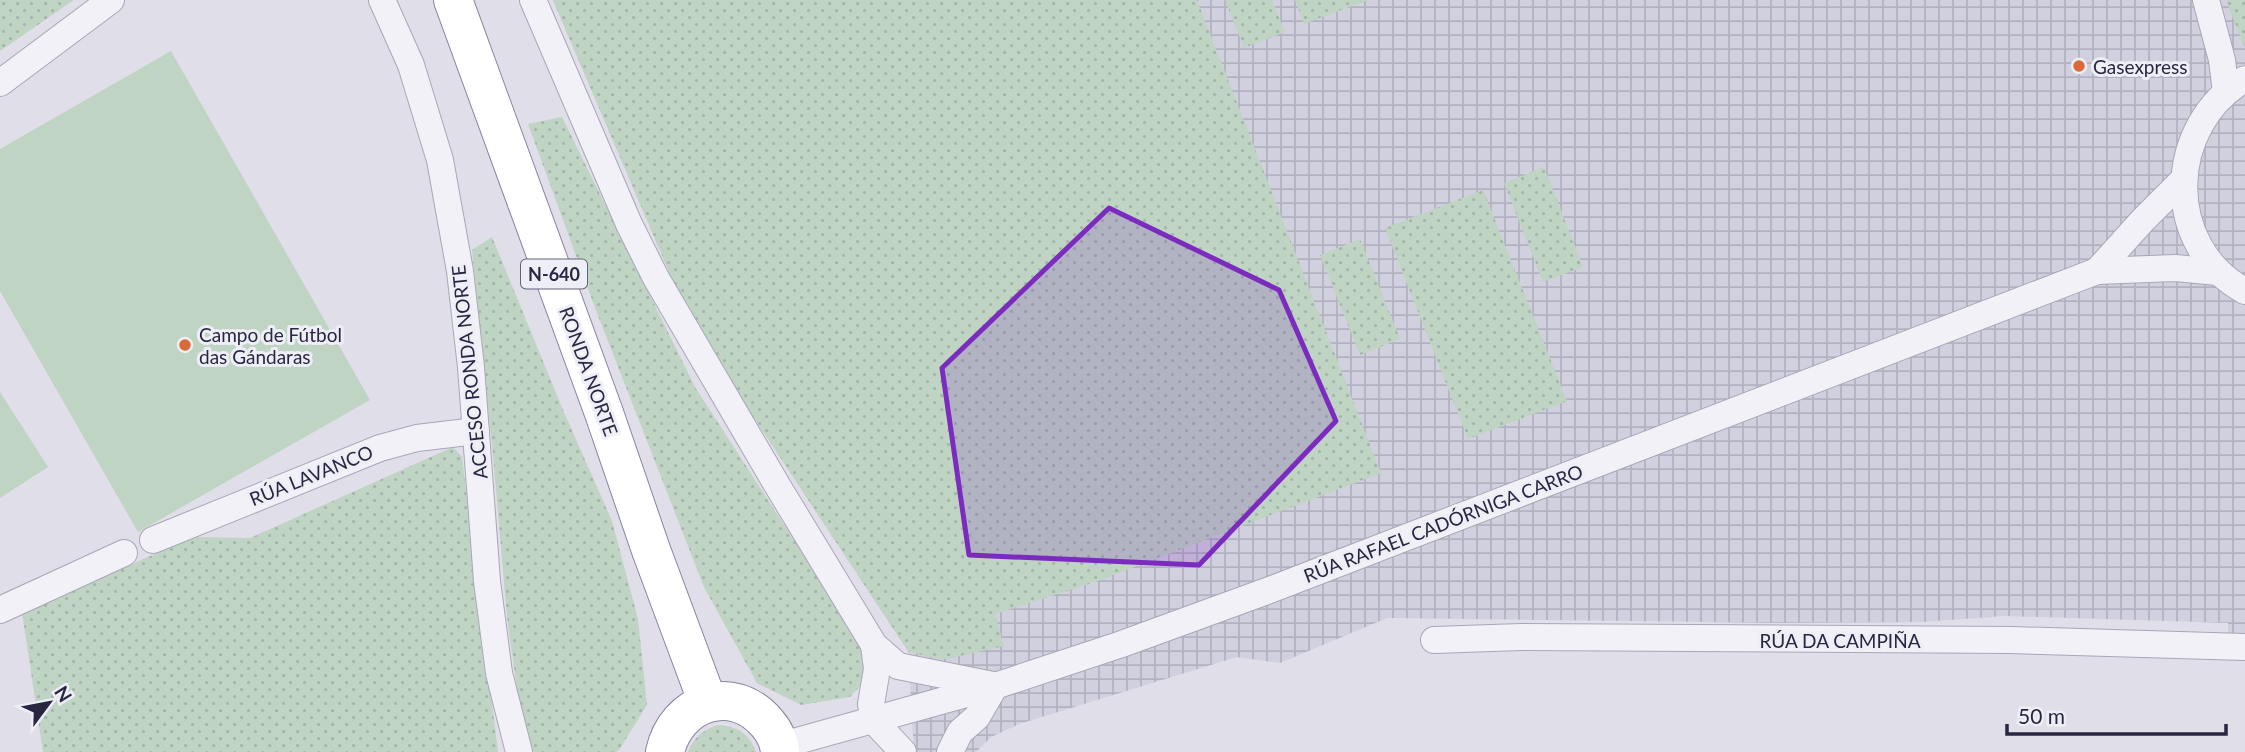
<svg xmlns="http://www.w3.org/2000/svg" width="2245" height="752" font-family="Lato,sans-serif">
	<style>
		.industrial { fill: url(#industrial-grid) }
		.grass { fill: url(#grass-dots) }
		.pitch { fill: #bfd4c3 }
		.lines { fill: none; stroke-linecap: round; stroke-linejoin: round }
		.street-casing { stroke: #a8a7b7; stroke-width: 28 }
		.highway-casing { stroke: #8684a1; stroke-width: 40 }
		.street { stroke: #f2f1f7; stroke-width: 26 }
		.highway { stroke: #fff; stroke-width: 38 }
		.marked { fill: #7b2cbf; fill-opacity: 0.2; stroke: #7b2cbf; stroke-width: 5; stroke-linejoin: round }
		.poi-dot { fill: #da6a37; stroke: #eeeef7; stroke-width: 2.5 }
		.labels { text-anchor: middle; dominant-baseline: central; stroke-width: 6; stroke-linejoin: round; paint-order: stroke }
		.shield { fill: #eeeef7; stroke: #646278; stroke-width: 2 }
		.shield-label { font-size: 18px; font-weight: bold; fill: #292642 }
		.poi-label { font-size: 19px; fill: #292642; stroke: #eeeef7; text-anchor: start }
		.street-label { font-size: 19px; fill: #292642; stroke: #eeeef7 }
	</style>
	<defs>
		<pattern id="industrial-grid" width="8" height="8" patternUnits="userSpaceOnUse" patternTransform="scale(1.75)"><rect width="8" height="8" fill="#d1d0de"/><path d="M0 4h8M4 0v8" fill="none" stroke="#b3b2c0"/></pattern>
		<pattern id="grass-dots" width="8" height="8" patternUnits="userSpaceOnUse" patternTransform="scale(1.75)"><rect width="8" height="8" fill="#bfd4c3"/><path d="M2 2h.1M6 6h.1" fill="none" stroke="#a4b6a9" stroke-width="1.8" stroke-linecap="round"/></pattern>
	</defs>
	<rect width="100%" height="100%" fill="#dfdee9"/>
	<!-- industrial -->
	<path class="industrial" d="M553 0H2245V635L2228 634V623L2005 616 1922 622 1780 623 1387 618 1280 663 1237 657 1019 724 991 737 976 752H914L908 651 739 395 673 281Z"/>
	<!-- grass -->
	<g class="grass">
		<path d="M0 0H74L0 51Z"/>
		<path d="M553 0H1197L1381 473 1095 582 995 614 1004 646 947 659 929 657 908 651 739 395 673 281Z"/>
		<path d="M1225 0H1272L1285 32 1244 48Z"/>
		<path d="M1295 0H1368L1304 24Z"/>
		<path d="M2226 0H2245V46L2243 44Z"/>
		<path d="M562 117 695 387 812 568 868 661 870 675 850 697 801 705 757 683 704 587 597 313 528 124Z"/>
		<path d="M1544 167 1583 267 1543 282 1504 183Z"/>
		<path d="M1483 190 1567 401 1468 439 1385 228Z"/>
		<path d="M492 237 563 410 612 521 638 619 647 705 619 750 616 752H533L520 710 507 617 493 455 472 250Z"/>
		<path d="M1360 239 1400 339 1360 355 1320 255Z"/>
		<path d="M453 447 462 457 498 752H43L22 612 194 537 250 538Z"/>
		<path d="M717 725C737 726 749 733 756 752H688C694 737 702 731 717 725Z"/>
	</g>
	<!-- pitch -->
	<g class="pitch">
		<path d="M171 51 370 400 138 532 0 291V149Z"/>
		<path d="M0 392 48 467 0 498Z"/>
	</g>
	<g class="lines">
		<!-- street casing -->
		<g class="street-casing">
			<g id="street">
				<path d="M382 0 411 65 440 160 460 271 471 367 487 581 499 673 519 752"/>
				<path d="M533 0 629 224 656 278 777 485 874 645 898 666 993 685"/>
				<path d="M2206 0 2222 60 2226 92"/>
				<path d="M2245 79C2166 125 2162 246 2245 291"/>
				<path d="M0 83 111 0"/>
				<path d="M2097 271 2143 220 2183 180"/>
				<path d="M153 540 380 448 417 438 476 431"/>
				<path d="M0 610 124 553"/>
				<path d="M1434 640 1521 637 2011 640 2245 647"/>
				<path d="M874 645 877 669 871 704 874 721 903 752"/>
				<path d="M779 746 995 686 1119 645 1267 591 2097 271 2175 268 2218 272"/>
				<path d="M950 752 960 732 977 717 995 686"/>
			</g>
		</g>
		<!-- highway casing -->
		<g class="highway-casing">
			<g id="highway">
				<path d="M453 0 604 413 651 550 708 703"/>
				<path d="M665 752C676 702 732 682 767 723 774 731 779 741 780 752"/>
			</g>
		</g>
		<!-- street -->
		<use href="#street" class="street"/>
		<!-- highway -->
		<use href="#highway" class="highway"/>
	</g>
	<!-- marked area -->
	<path class="marked" d="M1109 208 1279 290 1336 421 1199 565 969 555 942 368Z"/>
	<!-- markers -->
	<g class="poi-dot">
		<circle cx="2079" cy="66" r="7"/>
		<circle cx="185" cy="345" r="7"/>
	</g>
	<g class="labels">
		<!-- shield labels -->
		<rect class="shield" x="521" y="259.5" width="66" height="29" rx="5"/>
		<g class="shield-label">
			<text x="554" y="274">N-640</text>
		</g>
		<!-- poi labels -->
		<g class="poi-label">
			<text x="2093" y="66">Gasexpress</text>
			<text x="199" y="334">Campo de Fútbol<tspan x="199" dy="22">das Gándaras</tspan></text>
		</g>
		<!-- street labels -->
		<g class="street-label">
			<text transform="translate(589 371) rotate(70)">RONDA NORTE</text>
			<text transform="translate(469 372) rotate(-96)">ACCESO RONDA NORTE</text>
			<text transform="translate(311 475) rotate(-22)">RÚA LAVANCO</text>
			<text transform="translate(1443 523) rotate(-21)">RÚA RAFAEL CADÓRNIGA CARRO</text>
			<text x="1840" y="640">RÚA DA CAMPIÑA</text>
		</g>
	</g>
	<!-- north arrow -->
	<g transform="translate(49 703) rotate(58)" stroke="#eeeef7" stroke-width="5" paint-order="stroke">
	<path d="M0-5L12 26L0 18L-12 26Z" fill="#292642"/>
	<text y="-10" font-size="19" font-weight="bold" text-anchor="middle" fill="#292642">N</text>
	</g>
	<!-- scale -->
	<path d="M2007 724v10h219v-10" fill="none" stroke="#292642" stroke-width="3.5"/>
	<text x="2018" y="724" font-size="21" fill="#292642" stroke="#eeeef7" stroke-width="5" paint-order="stroke">50 m</text>
</svg>
